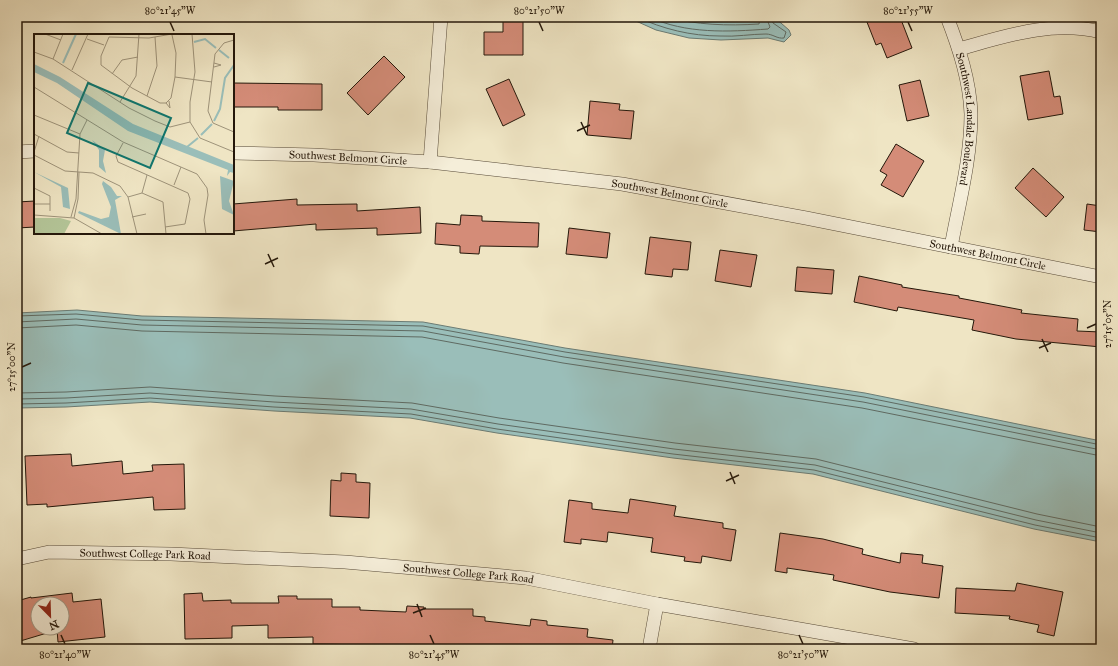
<svg xmlns="http://www.w3.org/2000/svg" width="1118" height="666" font-family="'IM FELL Great Primer',serif">
	<style>
		.water { fill: #9abeb9; stroke: #6b7b73 }
		.lines { fill: none; stroke-linecap: round; stroke-linejoin: round }
		.shore { stroke: #5f6a62; stroke-width: 1 }
		.building { fill: #d48c78; stroke: #24170a; fill-rule: evenodd }
		.street-casing { stroke: #574a38; stroke-width: 14 }
		.street { stroke: #f5eed9; stroke-width: 13 }
		.ticks { fill: none; stroke: #24170a; stroke-width: 1.5 }
		.labels { text-anchor: middle; dominant-baseline: central; stroke-width: 3; stroke-linejoin: round; paint-order: stroke }
		.street-label { font-size: 11px; fill: #24170a; stroke: #f5eed9 }
		.inset-river { fill: none; stroke: #9abeb9; stroke-width: 2 }
		.inset-road { fill: none; stroke: #9e937a; stroke-width: 1 }
		.view { fill: #0f766e; fill-opacity: 0.15; stroke: #0f766e; stroke-width: 2 }
		.inset-edge { fill: none; stroke: #24170a; stroke-width: 2 }
		.neatline { fill: none; stroke: #24170a; stroke-width: 1.5 }
		.ticks-label { font-size: 10px; text-anchor: middle; fill: #24170a }
	</style>
	<rect width="100%" height="100%" fill="#efe5c4"/>
	<filter id="stains"><feTurbulence type="fractalNoise" baseFrequency=".005" numOctaves="4"/><feColorMatrix values="0 0 0 0 .2 0 0 0 0 .09 0 0 0 0 .02 0 0 0 .5 -.17"/></filter>
	<radialGradient id="worn" r=".72"><stop offset=".6" stop-color="#630" stop-opacity="0"/><stop offset="1" stop-color="#630" stop-opacity=".3"/></radialGradient>
	<!-- water -->
	<g class="water">
		<path d="M627 17H774L789 30 791 35 784 42 768 38 721 40 689 38 656 30Z"/>
		<path d="M77 310 142 316 423 322 565 348 865 393 1101 441V542L1034 529 813 474 673 458 497 433 410 418 274 411 150 402 66 407 17 408V313Z"/>
	</g>
	<g class="lines">
		<!-- shore -->
		<g class="shore">
			<path d="M637 17C663 29 691 36 720 36 736 37 751 34 766 34 773 34 777 39 784 38L786 32 773 23 771 17"/>
			<path d="M649 17C686 34 728 32 768 29L770 27 766 17"/>
			<path d="M666 17C697 25 727 26 759 24L760 17"/>
			<path d="M17 316 76 314 142 320 423 326 565 352 864 397 1101 445"/>
			<path d="M17 322 76 319 142 325 423 331 564 357 863 402 1101 450"/>
			<path d="M17 328 76 325 142 331 422 337 563 363 862 408 1101 456"/>
			<path d="M17 393 66 392 150 387 275 396 412 403 499 418 675 443 816 459 1037 514 1101 527"/>
			<path d="M17 399 66 398 150 393 274 402 411 409 498 424 674 449 815 465 1036 520 1101 533"/>
			<path d="M17 404 66 403 150 398 274 407 411 414 497 429 673 454 814 470 1035 525 1101 538"/>
		</g>
	</g>
	<!-- building -->
	<g class="building">
		<path d="M865 17H900L912 48 887 58 881 43 876 45Z"/>
		<path d="M503 19H523V55H484V32H503Z"/>
		<path d="M384 56 405 77 368 115 347 93Z"/>
		<path d="M1049 71 1054 97 1060 96 1063 114 1028 120 1020 76Z"/>
		<path d="M509 79 525 115 503 126 486 89Z"/>
		<path d="M920 80 929 116 907 121 899 85Z"/>
		<path d="M233 83 322 84V110H278V107H233Z"/>
		<path d="M590 101 620 104 619 110 634 111 631 139 587 135Z"/>
		<path d="M896 144 924 161 903 197 881 185 887 175 880 171Z"/>
		<path d="M1033 168 1064 197 1046 217 1015 188Z"/>
		<path d="M297 199V205L357 204V211L420 207 421 233 377 235V228L316 230V224L233 231V204Z"/>
		<path d="M35 201V227L17 228V202Z"/>
		<path d="M1087 204 1101 206V232L1084 230Z"/>
		<path d="M461 215 482 216V221L539 223 538 247 480 246 479 254 460 253V246L435 244 436 223 460 225Z"/>
		<path d="M569 228 610 233 607 258 566 254Z"/>
		<path d="M650 237 691 242 688 270 673 269 672 277 645 274Z"/>
		<path d="M720 250 757 255 751 287 715 281Z"/>
		<path d="M797 267 834 270 832 294 795 291Z"/>
		<path d="M859 276 902 285V287L959 296V298L1022 310 1021 313 1078 319 1077 331 1101 332V347L1016 339 972 330 974 320 898 307 897 311 854 302Z"/>
		<path d="M71 454 72 466 122 461 123 474 153 471 152 465 184 464 185 509 154 510 153 497 47 507V504L27 505 25 456Z"/>
		<path d="M341 473 356 474V482L370 483 369 518 330 516 331 480 341 481Z"/>
		<path d="M630 499 676 506 674 516 723 523V528L736 530 731 561 702 556 701 563 684 561 685 557 651 552 653 538 608 532 607 542 581 539V544L564 542 569 500 592 503V509L628 513Z"/>
		<path d="M780 533 823 539 863 549 862 554 900 563 901 553 923 555 922 563 943 566 939 598 890 592 833 580 834 575 787 568V573L775 571Z"/>
		<path d="M1017 583 1063 592 1054 636 1037 632 1039 625 1009 619 1010 616 955 613 956 588 1015 591Z"/>
		<path d="M72 593 73 602 101 599 105 637 58 642 57 630 17 642V601L31 597V598ZM38 604H62V628H38Z"/>
		<path d="M202 593 203 601 231 600V603H279L278 596H297V599H332V607H360V610L406 612 407 606 424 607V609H473V616L485 617V621L530 626 531 619 547 621V625L588 629 587 637 613 640 612 649H374V645L313 644V637L268 638V625L232 626V638L185 639 184 594Z"/>
	</g>
	<g class="lines">
		<!-- street casing -->
		<g class="street-casing">
			<g id="street">
				<path id="s1" d="M947 17C959 48 970 81 971 114 971 159 959 203 951 247"/>
				<path d="M959 49C1006 36 1052 20 1101 32"/>
				<path d="M17 152 35 151"/>
				<path id="s2" d="M233 153 314 155 430 162 622 184 806 218 1101 277"/>
				<path d="M430 162 441 17"/>
				<path id="s3" d="M17 559 49 552 171 554 345 562 526 578 657 604 914 649"/>
				<path d="M649 649 657 604"/>
			</g>
		</g>
		<!-- street -->
		<use href="#street" class="street"/>
	</g>
	<!-- ticks -->
	<path class="ticks" d="M170 22 174 31M539 22 543 31M908 22 912 31M581 122 587 135M577 131 590 125M268 254 274 267M265 264 278 258M1087 328 1096 324M1042 339 1048 352M1039 348 1051 343M22 367 31 363M730 472 735 484M726 481 739 475M417 604 422 617M413 613 426 608M61 635 65 644M430 635 434 644M799 635 803 644"/>
	<g class="labels">
		<!-- street labels -->
		<g class="street-label">
			<text stroke="none"><textPath href="#s1" startOffset="105">Southwest Landale Boulevard</textPath></text>
			<text stroke="none"><textPath href="#s2" startOffset="115">Southwest Belmont Circle</textPath></text>
			<text stroke="none"><textPath href="#s2" startOffset="439">Southwest Belmont Circle</textPath></text>
			<text stroke="none"><textPath href="#s2" startOffset="763">Southwest Belmont Circle</textPath></text>
			<text stroke="none"><textPath href="#s3" startOffset="129">Southwest College Park Road</textPath></text>
			<text stroke="none"><textPath href="#s3" startOffset="453">Southwest College Park Road</textPath></text>
		</g>
	</g>
	<!-- overview -->
	<g transform="translate(34 34)">
		<rect width="200" height="200" fill="#efe5c4"/>
		<path d="M0 184H26L37 187 30 200H0Z" fill="#b4c699"/>
		<path d="M0 30 26 43 99 90 200 131V139L196 138 193 142 194 136 94 97 23 49 0 38ZM58 106 71 116 69 127 72 139 65 133V116ZM0 138 34 154 36 175 29 173 27 153ZM186 142 200 147 195 167 200 181 188 175ZM69 147 77 153 83 162H88L81 166 87 200 44 179 45 177 67 185 75 183 77 173 68 150Z" fill="#9abeb9"/>
		<path class="inset-river" d="M160 8 171 5 182 14M185 16 195 24M29 29 42 0M180 87 186 75 191 44 200 31M167 101 178 90M153 113 164 104"/>
		<path class="inset-road" d="M11 0 27 6M158 0 161 38 156 68V88L166 104 200 118M138 1 142 19 141 43 137 64 132 69H126L98 54 67 31V22L75 3 115 4 138 0M53 5 70 11M200 6 190 9 181 20 174 77 179 89 200 98M0 18 19 25 95 74 121 87 136 93 156 88M19 25 29 0M180 33 187 31 180 29M38 36 54 0M78 40 88 26 104 23M141 43 178 48M0 53 89 108 163 140 173 154 174 161 170 186 172 200M200 57V75M113 62 123 32 121 3M86 68 102 42 105 0M132 69 136 74 135 67M0 81 46 100M0 100 33 118 45 119M89 109 82 122 84 128 154 159 156 165 151 190 131 193M0 118 5 102M0 121 31 137 59 139 86 152 94 163 103 200M140 151 147 133M0 154 16 162V177M108 159 113 141M94 163 108 159 129 168 132 200M0 170H16M0 181 40 184 68 200M37 183 42 165 46 100 53 86M98 183 112 180M40 184 44 165 45 138"/>
		<path class="view" d="M54 49 137 84 116 134 33 99Z"/>
		<rect width="200" height="200" class="inset-edge"/>
	</g>
	<!-- margin -->
	<rect width="1118" height="666" fill="none" stroke="#efe5c4" stroke-width="44"/>
	<!-- north arrow -->
	<g transform="translate(50 616) rotate(157)"><circle r="19" fill="#f5eed9" stroke="#a19886"/>
	<path d="M0-3L7 15L0 10L-7 15Z" fill="#8f2418"/>
	<text y="-6" font-size="11" font-weight="bold" text-anchor="middle" fill="#24170a">N</text>
	</g>
	<rect x="22" y="22" width="1074" height="622" class="neatline"/>
	<g class="ticks-label">
		<text x="170" y="14">80°21'45"W</text>
		<text x="539" y="14">80°21'50"W</text>
		<text x="908" y="14">80°21'55"W</text>
		<text transform="translate(1107 324) rotate(-90)" y="4">27°15'05"N</text>
		<text transform="translate(11 367) rotate(-90)" y="4">27°15'00"N</text>
		<text x="65" y="658">80°21'40"W</text>
		<text x="434" y="658">80°21'45"W</text>
		<text x="803" y="658">80°21'50"W</text>
	</g>
	<rect width="100%" height="100%" filter="url(#stains)"/>
	<rect width="100%" height="100%" fill="url(#worn)"/>
</svg>
